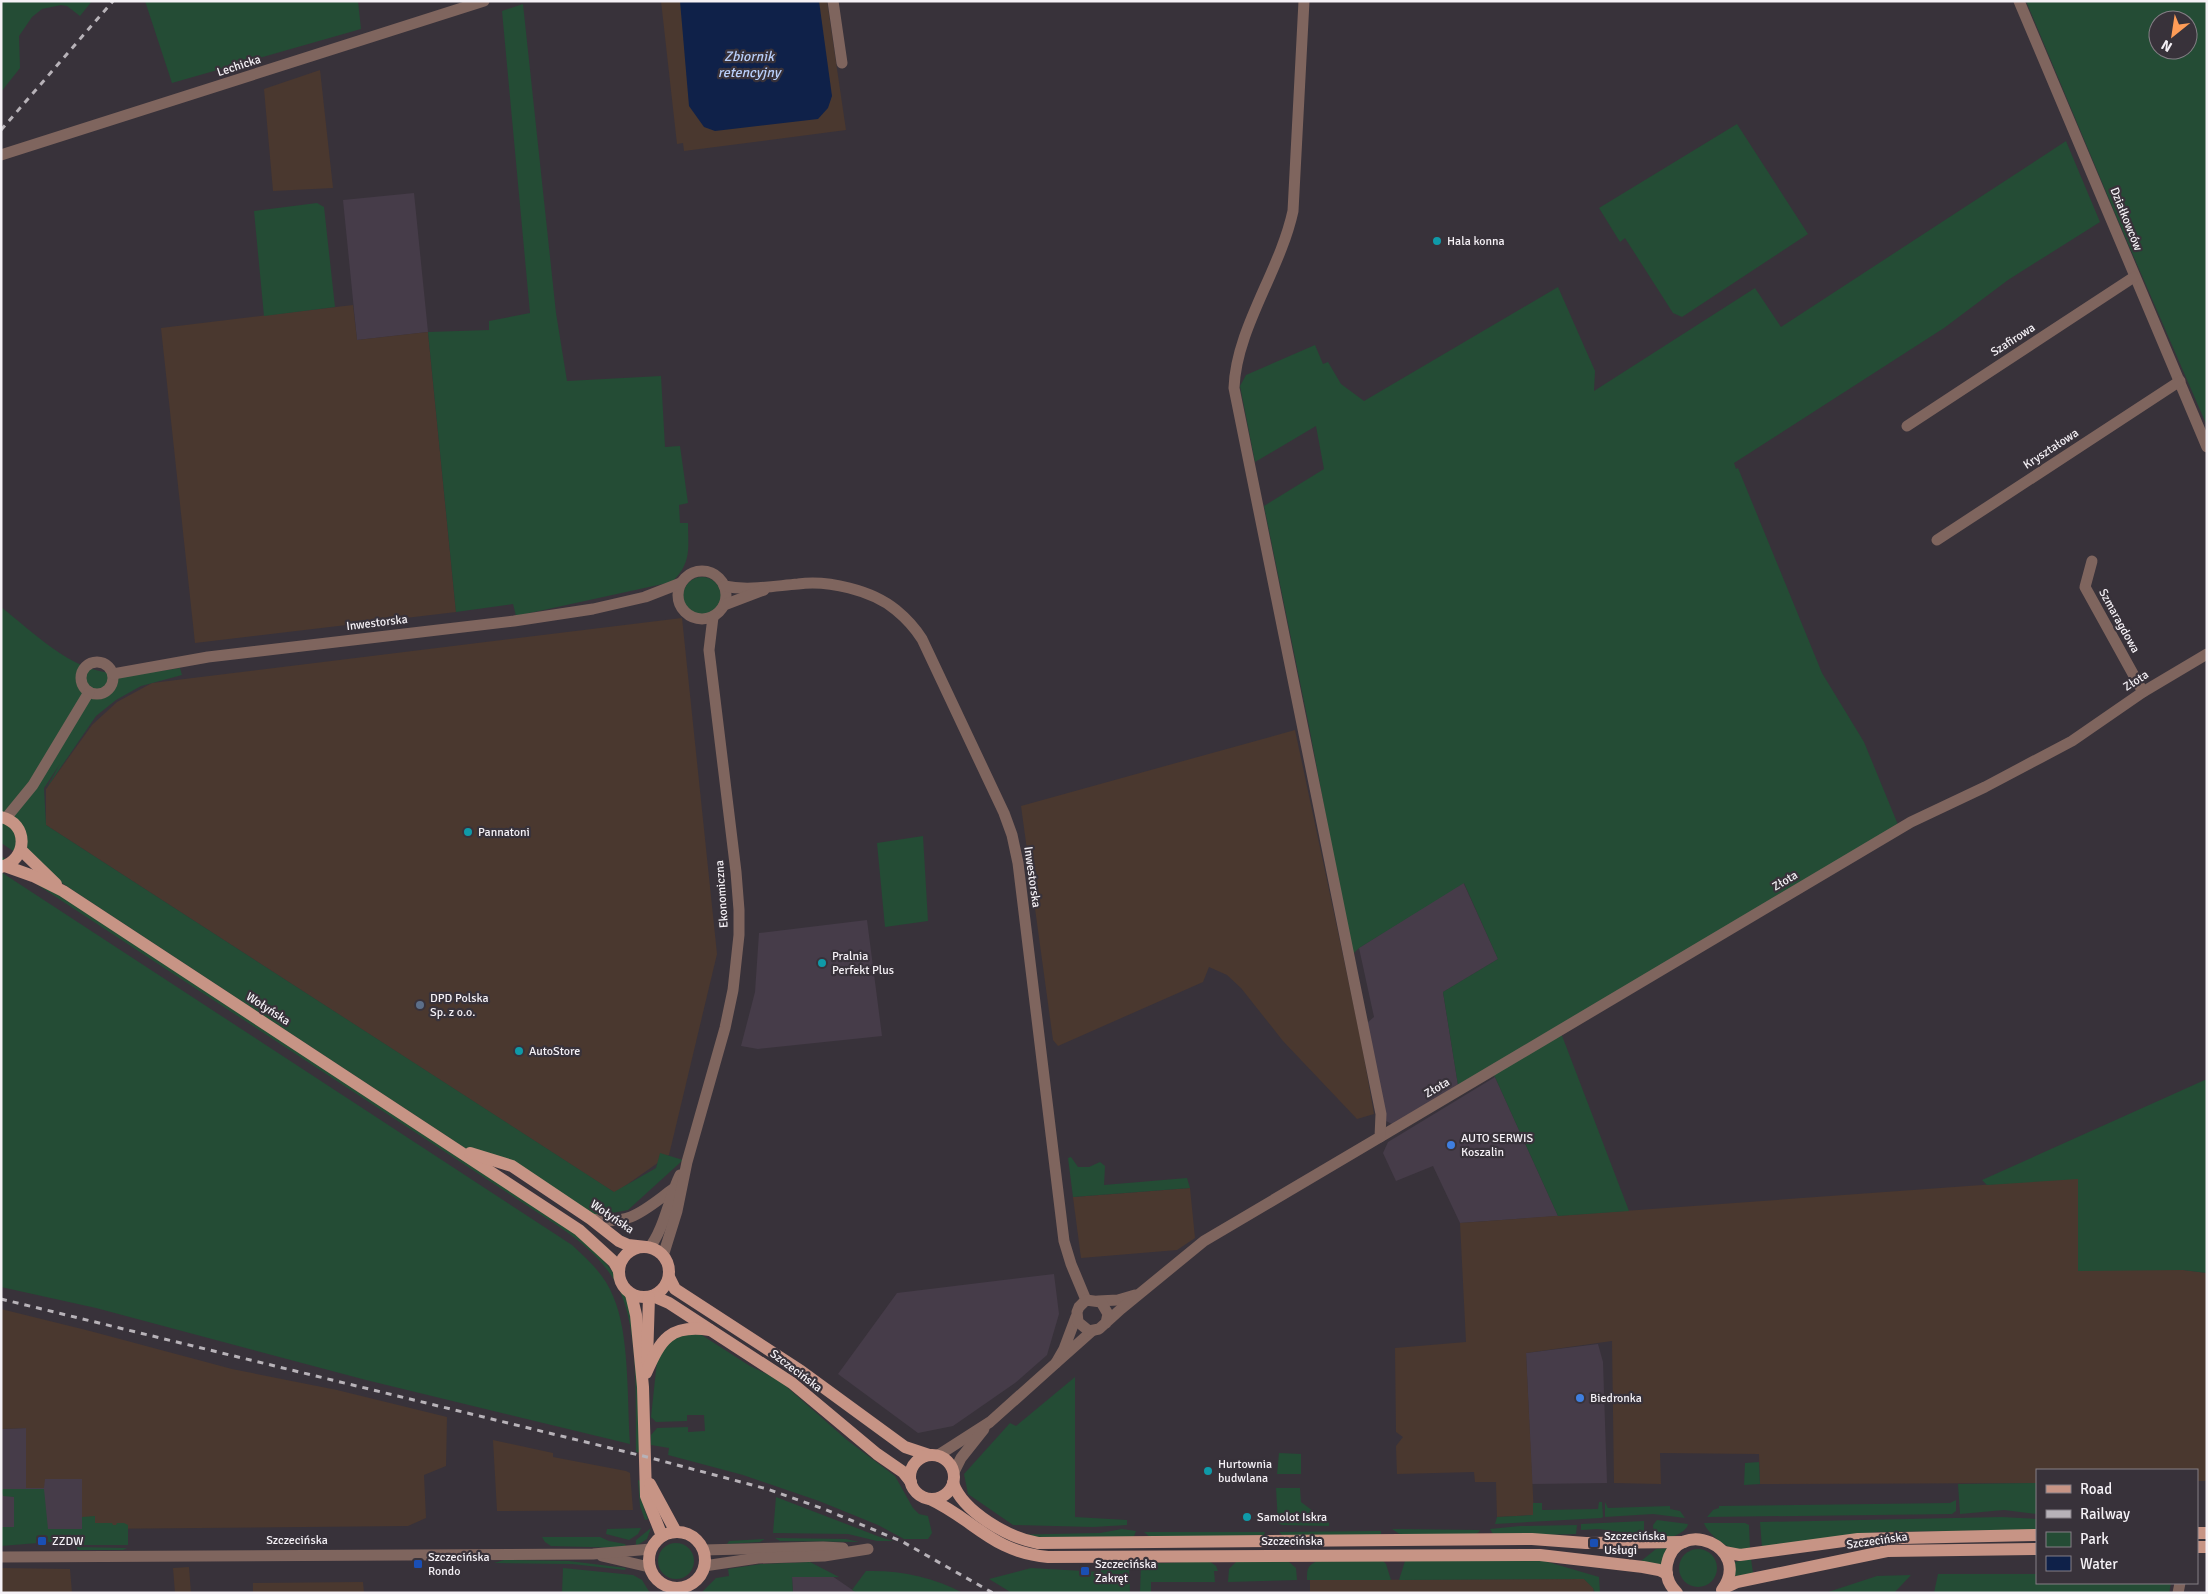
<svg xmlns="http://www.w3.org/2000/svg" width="2208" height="1594" font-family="Signika,sans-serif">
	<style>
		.built { fill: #463c49 }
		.industrial { fill: #4a382f }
		.green { fill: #244c35; fill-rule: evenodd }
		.water { fill: #0f2149 }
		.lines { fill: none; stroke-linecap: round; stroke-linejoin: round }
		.minor { stroke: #7f655e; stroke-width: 11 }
		.major { stroke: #c79485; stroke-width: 12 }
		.rail { stroke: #b7b2b8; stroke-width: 3; stroke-dasharray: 6 6; stroke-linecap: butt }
		.culture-dot { fill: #0f9aa8; stroke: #38323a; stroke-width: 2 }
		.service-dot { fill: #5c6f8a; stroke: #38323a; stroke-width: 2 }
		.shop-dot { fill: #3f7fe0; stroke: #38323a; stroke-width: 2 }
		.transit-dot { fill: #1a4fb4; stroke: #38323a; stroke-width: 2 }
		.labels { text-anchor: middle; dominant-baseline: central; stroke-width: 4.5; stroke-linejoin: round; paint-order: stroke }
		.street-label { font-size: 12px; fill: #f5f1f6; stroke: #38323a }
		.poi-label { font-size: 12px; fill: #f5f1f6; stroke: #38323a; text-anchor: start }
		.water-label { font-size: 14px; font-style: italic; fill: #b9cffa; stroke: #38323a }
	</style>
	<rect width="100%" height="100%" fill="#38323a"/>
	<!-- built -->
	<g class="built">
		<path d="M414 193 428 332 357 340 343 200Z"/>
		<path d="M1463 882 1498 959 1443 992 1458 1085 1392 1124 1386 1121 1367 1023 1374 1017 1359 948Z"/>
		<path d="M867 920 882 1036 758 1049 741 1046 755 992 759 933Z"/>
		<path d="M1495 1077 1558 1216 1460 1223 1433 1166 1396 1181 1383 1153 1388 1142Z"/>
		<path d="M1054 1274 1059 1314 1047 1355 1015 1383 953 1426 918 1433 838 1374 897 1293Z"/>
		<path d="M1598 1344 1603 1362 1607 1483 1532 1484 1526 1353Z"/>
		<path d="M26 1428 44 1479H82V1529H1V1429Z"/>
		<path d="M832 1576 857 1593H793L792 1577Z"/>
	</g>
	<!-- industrial -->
	<g class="industrial">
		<path d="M827 1 846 130 684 151 683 143 677 144 661 1Z"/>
		<path d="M320 70 333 188 273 191 264 89Z"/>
		<path d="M353 305 357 340 428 332 456 612 195 643 161 328Z"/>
		<path d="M682 618 717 954 669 1155 615 1193 46 825V789L92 725 117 702 152 683Z"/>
		<path d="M1295 730 1361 1040 1374 1114 1357 1119 1283 1041 1241 988 1227 975 1209 967 1203 982 1058 1046 1053 1040 1021 806Z"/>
		<path d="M2078 1178 2183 1270 2207 1273V1481H2197V1470H2037V1483L1760 1484 1759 1454 1660 1453 1661 1484 1614 1483 1612 1341 1526 1353 1534 1515 1497 1517 1496 1482H1475L1474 1472 1397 1474 1396 1446 1403 1437 1396 1432 1395 1348 1466 1342 1460 1223Z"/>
		<path d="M1190 1188 1195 1238 1177 1250 1081 1258 1073 1197Z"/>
		<path d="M1 1309 90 1331 232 1369 337 1390 447 1417 446 1466 424 1475 426 1518 408 1526 82 1529V1479H45L44 1488H26V1428L1 1429Z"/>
		<path d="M493 1440 553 1453V1457L626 1471 630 1473 633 1510 497 1511Z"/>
		<path d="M189 1567 191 1593H175L173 1568Z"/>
		<path d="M1 1568 70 1569 72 1593H1Z"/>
		<path d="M1584 1579 1594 1588 1593 1593H1310V1580Z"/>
		<path d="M363 1582 364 1593H253V1583Z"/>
	</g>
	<!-- green -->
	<g class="green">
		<path d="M1 1H92L80 16 67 6 61 5 42 9 32 17 19 36 20 68 1 92Z"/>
		<path d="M145 1H358L361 29 172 83Z"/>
		<path d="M2026 1H2207V426L2117 218ZM2158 20H2188V50H2158Z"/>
		<path d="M523 4 556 313 567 381 661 376 665 447 680 446 688 503 679 505 680 523H688C688 548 692 563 672 582L516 616 513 604 456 612 428 332 489 330V321L530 313 502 11Z"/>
		<path d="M1737 124 1808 234 1682 317 1673 313 1625 238 1620 242 1599 208Z"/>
		<path d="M2066 141 2100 222 2008 280 1944 328 1734 463 1736 469 1738 468 1822 673 1864 742 1901 832 1561 1033 1629 1211 1558 1216 1495 1077 1488 1068 1458 1085 1443 992 1498 959 1464 883 1359 948 1352 955 1309 726 1264 506 1324 469 1316 426 1255 462 1240 386 1246 375 1315 345 1323 364 1328 362 1341 384 1364 401 1558 287 1595 371 1594 391 1755 288 1781 327Z"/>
		<path d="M317 203 324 207 335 307 264 316 254 211Z"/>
		<circle cx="702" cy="596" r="19"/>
		<path d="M1 607C33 632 70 670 112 673 135 676 158 671 180 668L182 675 141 686 116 700 96 716 46 789 60 764 44 788 46 825 614 1192 656 1168 660 1153 683 1160 628 1210 597 1216 465 1148 1 843Z"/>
		<path d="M923 836 928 921 885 927 877 843Z"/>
		<path d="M1 856 563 1224C599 1254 619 1269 633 1316L641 1453 636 1452C635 1403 640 1329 617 1285 604 1261 583 1243 561 1228L1 861Z"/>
		<path d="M1 872 572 1245C588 1260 605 1275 613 1296 630 1334 627 1401 630 1444L366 1380 96 1308 1 1287Z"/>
		<path d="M2207 1079V1273L2183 1270 2078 1271V1179L1987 1185 1982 1180Z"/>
		<path d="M1071 1157 1078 1167H1089L1100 1162 1105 1166 1104 1185 1187 1178 1190 1188 1073 1197 1068 1158Z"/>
		<path d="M697 1332 750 1366 779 1380 847 1440 895 1476 913 1508 919 1514 928 1516 932 1533 928 1539H904L878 1525 819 1501 743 1475 668 1455 669 1448 651 1445V1435L657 1428 688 1427V1432L705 1431 704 1415H687V1421L656 1422 651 1417 657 1361 670 1339Z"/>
		<path d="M1075 1377V1517L1127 1520V1525L1093 1527 1013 1525 968 1494 964 1474 1010 1423 1016 1426Z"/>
		<path d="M1279 1453 1301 1454V1474H1277Z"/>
		<path d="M1759 1462 1760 1484 1744 1485 1745 1463Z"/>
		<path d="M638 1480 642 1482 644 1508 648 1519 645 1520 640 1506Z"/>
		<path d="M2037 1483V1514L2004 1510 1960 1514 1958 1484Z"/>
		<path d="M1276 1488H1300L1301 1502 1329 1523V1526L1282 1525 1278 1523Z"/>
		<path d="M3 1489H44L48 1529H82V1517L95 1516V1523H112L113 1525H116L117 1523H124L128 1525V1545H79L38 1541V1543L1 1546V1527H14V1497L3 1496 1 1490Z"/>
		<path d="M776 1497 880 1537 893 1541H877L848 1534 773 1533Z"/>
		<path d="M1956 1500V1511L1952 1514 1707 1517 1713 1510 1719 1508V1506L1950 1503Z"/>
		<path d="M1599 1502H1602L1603 1517 1601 1518 1495 1524 1497 1517 1533 1515V1503H1542V1510L1598 1509Z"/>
		<path d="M1605 1502 1608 1508 1670 1506V1509L1680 1511 1685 1518 1653 1514 1605 1517Z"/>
		<path d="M2002 1517 2037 1519V1530L1877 1532 1762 1548 1760 1522Z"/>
		<path d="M1657 1520 1688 1524 1687 1527C1678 1538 1667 1538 1654 1538L1653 1525Z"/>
		<path d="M1644 1521V1535L1598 1529 1581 1530V1524Z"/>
		<path d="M1704 1523H1745L1749 1525 1750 1549C1746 1549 1742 1550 1738 1550 1727 1549 1707 1533 1704 1523Z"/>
		<path d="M1577 1525 1576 1534 1494 1536 1490 1529 1520 1526Z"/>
		<path d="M641 1528 638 1534 629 1540 606 1534 607 1529Z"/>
		<path d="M651 1528 647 1539 636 1546V1540Z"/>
		<path d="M1122 1529 1136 1531 1133 1539 1015 1541 1004 1535 1100 1533Z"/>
		<path d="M1392 1529 1480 1530 1479 1532 1474 1535H1401Z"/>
		<path d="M1381 1531V1534L1376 1537H1284L1279 1532Z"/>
		<path d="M1144 1532H1265L1264 1535 1152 1539Z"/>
		<path d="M542 1537H600L609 1541 625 1544 627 1548 551 1546 545 1542Z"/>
		<path d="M775 1538 846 1539 859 1542 780 1541Z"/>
		<path d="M765 1539 760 1542 727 1544 729 1541Z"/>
		<circle cx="676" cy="1561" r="18"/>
		<path d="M76 1547 127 1548 123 1550H78Z"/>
		<path d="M1670 1548 1662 1565 1641 1561 1656 1549Z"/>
		<circle cx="1698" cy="1568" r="19"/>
		<path d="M1751 1559 1753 1573 1731 1577 1734 1562Z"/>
		<path d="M504 1560 569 1561 626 1568 625 1570 572 1564 494 1563Z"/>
		<path d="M1382 1560 1386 1564 1391 1580H1307C1307 1569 1307 1566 1317 1561Z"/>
		<path d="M1541 1560 1599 1577 1600 1593H1595L1593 1588 1584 1579 1399 1580 1405 1561Z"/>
		<path d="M1209 1561 1216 1566 1218 1571H1214L1215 1582H1151V1593H1140L1141 1564Z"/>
		<path d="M1288 1561 1296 1568 1297 1580 1228 1582 1229 1569 1236 1562Z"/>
		<path d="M810 1562 839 1577H792L793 1593H701L716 1578 729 1576 728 1569 761 1564Z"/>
		<path d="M1121 1562 1129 1567 1130 1593H1012L989 1579 1031 1568 1101 1572V1566Z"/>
		<path d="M563 1568 633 1575 642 1580 650 1593H562Z"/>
		<path d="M866 1571C900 1570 933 1577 963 1593H857L852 1590Z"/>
		<path d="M1938 1574H2037V1583H2171L2169 1593H1934Z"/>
		<path d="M1911 1575 1894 1593H1825L1877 1576Z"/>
	</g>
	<!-- water -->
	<path class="water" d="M680 1H819L832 96 828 108 818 119 715 131 704 127 689 106Z"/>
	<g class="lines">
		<!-- minor -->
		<g class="minor">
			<path d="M833 1 842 63"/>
			<path d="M2019 1 2207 447"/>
			<path d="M1 155 484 1"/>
			<path d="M1907 426 2134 277"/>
			<path d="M1937 540 2180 381"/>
			<path d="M2092 561 2085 587 2143 692"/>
			<circle cx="702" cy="595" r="24"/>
			<path d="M724 586C748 591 774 586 798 584 828 580 872 590 896 610 907 619 915 628 922 639L1004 813 1012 835 1018 863 1064 1241 1071 1264 1086 1300"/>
			<path d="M724 605 764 590"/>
			<circle cx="97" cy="678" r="16"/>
			<path d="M113 674 208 657 514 621 593 609 645 597 681 583"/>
			<path d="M6 818 33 785 89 692"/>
			<path d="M1380 1137 1911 822 1985 787 2072 741 2143 692 2207 654"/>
			<path d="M591 1219C630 1226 643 1211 673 1189"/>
			<path d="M649 1248C664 1230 669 1197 680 1175"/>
			<path d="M663 1256 677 1211 687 1162 725 1028 733 990 739 935V910L736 872 709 650 713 617"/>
			<path d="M1098 1301 1118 1300 1135 1295"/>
			<path d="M1076 1317 1064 1349 1056 1363 1092 1331"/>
			<path d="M1106 1323 1108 1314 1101 1302 1086 1300 1079 1307 1077 1312 1078 1322 1089 1331 1099 1329 1121 1309 1204 1241 1380 1137 1381 1114 1234 388C1236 329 1280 271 1293 211L1304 1"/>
			<path d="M937 1456 990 1422 1056 1363"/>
			<path d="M954 1472 961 1458 984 1429"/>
			<path d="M703 1550 823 1547 843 1548"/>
			<path d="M602 1556 649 1567"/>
			<path d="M1 1557 593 1554 651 1549"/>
			<path d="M704 1566 758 1558 824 1556 868 1549"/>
			<path d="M2178 1593 2180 1583"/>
		</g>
		<!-- major -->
		<g class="major">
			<path d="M1 817C29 823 28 860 1 867"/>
			<path d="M21 850 56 884"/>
			<path d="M5 866 33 876 63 891 579 1230 614 1262 619 1271"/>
			<path d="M470 1153 512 1166 591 1219 619 1241 628 1245 646 1247"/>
			<circle cx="644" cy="1272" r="25"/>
			<path d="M669 1277 675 1289 801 1371 905 1447 929 1455"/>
			<path d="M631 1294 636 1315 643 1387 646 1496 662 1536"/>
			<path d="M653 1296 669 1303 792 1383 877 1454 903 1472 911 1482"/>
			<path d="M647 1360 649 1297"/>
			<path d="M646 1373C661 1339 670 1324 710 1330"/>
			<circle cx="932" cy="1477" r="22"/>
			<path d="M953 1483C963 1512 1009 1538 1038 1543L1532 1539 1586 1543 1684 1542"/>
			<path d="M650 1484 676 1532"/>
			<path d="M930 1499C975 1520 992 1552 1048 1557L1540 1555 1643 1567 1659 1570 1667 1574"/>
			<circle cx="677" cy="1560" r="28"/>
			<path d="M2197 1533H2207"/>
			<path d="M2197 1547H2207"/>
			<path d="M1724 1552 1740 1555 1858 1539 2037 1535"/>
			<path d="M1724 1588 1737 1582 1887 1551 2037 1549"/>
			<path d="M1677 1593C1669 1585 1665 1575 1667 1564 1677 1515 1754 1547 1722 1590"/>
		</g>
		<!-- rail -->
		<g class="rail">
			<path d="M1 130 113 1"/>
			<path d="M1 1299 651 1458 767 1489 824 1509 903 1542 993 1593"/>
		</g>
	</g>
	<!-- markers -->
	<g class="culture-dot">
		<circle cx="1437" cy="241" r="5"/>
		<circle cx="468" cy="832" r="5"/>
		<circle cx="822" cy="963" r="5"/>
		<circle cx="519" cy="1051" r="5"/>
		<circle cx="1208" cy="1471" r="5"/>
		<circle cx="1247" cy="1517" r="5"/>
	</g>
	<circle class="service-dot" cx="420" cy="1005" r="5"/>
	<g class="shop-dot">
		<circle cx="1451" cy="1145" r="5"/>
		<circle cx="1580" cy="1398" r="5"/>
	</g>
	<g class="transit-dot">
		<rect x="37" y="1536" width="10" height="10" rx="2.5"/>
		<rect x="1589" y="1538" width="10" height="10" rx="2.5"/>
		<rect x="413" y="1559" width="10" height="10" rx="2.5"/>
		<rect x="1080" y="1566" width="10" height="10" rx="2.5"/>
	</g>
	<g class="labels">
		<!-- street labels -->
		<g class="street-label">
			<text transform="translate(239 66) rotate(-18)">Lechicka</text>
			<text transform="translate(2126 219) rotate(68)">Działkowców</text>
			<text transform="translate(2013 340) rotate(-33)">Szafirowa</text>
			<text transform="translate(2051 449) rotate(-33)">Kryształowa</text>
			<text transform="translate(2119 621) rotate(61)">Szmaragdowa</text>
			<text transform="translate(377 623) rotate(-7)">Inwestorska</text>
			<text transform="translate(2136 681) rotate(-33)">Złota</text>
			<text transform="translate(1032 877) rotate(82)">Inwestorska</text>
			<text transform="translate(1785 881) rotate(-31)">Złota</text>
			<text transform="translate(722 894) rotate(-94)">Ekonomiczna</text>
			<text transform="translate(268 1009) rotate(33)">Wołyńska</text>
			<text transform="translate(1437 1088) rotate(-31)">Złota</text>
			<text transform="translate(612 1217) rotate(34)">Wołyńska</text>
			<text transform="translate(796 1371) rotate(37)">Szczecińska</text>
			<text x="297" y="1540">Szczecińska</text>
			<text x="1292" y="1541">Szczecińska</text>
			<text transform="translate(1877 1541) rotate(-8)">Szczecińska</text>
		</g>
		<!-- poi labels -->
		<g class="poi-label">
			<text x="1447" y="241">Hala konna</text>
			<text x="478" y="832">Pannatoni</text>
			<text x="832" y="956">Pralnia<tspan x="832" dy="14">Perfekt Plus</tspan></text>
			<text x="430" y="998">DPD Polska<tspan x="430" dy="14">Sp. z o.o.</tspan></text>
			<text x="529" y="1051">AutoStore</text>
			<text x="1461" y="1138">AUTO SERWIS<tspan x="1461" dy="14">Koszalin</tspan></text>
			<text x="1590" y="1398">Biedronka</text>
			<text x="1218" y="1464">Hurtownia<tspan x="1218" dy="14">budwlana</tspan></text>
			<text x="1257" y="1517">Samolot Iskra</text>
			<text x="1604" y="1536">Szczecińska<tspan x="1604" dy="14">Usługi</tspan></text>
			<text x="52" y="1541">ZZDW</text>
			<text x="428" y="1557">Szczecińska<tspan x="428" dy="14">Rondo</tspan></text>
			<text x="1095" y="1564">Szczecińska<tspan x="1095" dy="14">Zakręt</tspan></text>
		</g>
		<!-- water labels -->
		<g class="water-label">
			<text x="749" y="56">Zbiornik<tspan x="749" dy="16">retencyjny</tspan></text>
		</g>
	</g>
	<!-- border -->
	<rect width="2208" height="1594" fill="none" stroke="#f5f1f6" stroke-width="5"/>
	<!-- legend -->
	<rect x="2036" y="1469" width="162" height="115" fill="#38323a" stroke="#847e85"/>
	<rect x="2046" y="1485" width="25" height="8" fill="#c79485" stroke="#847e85"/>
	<text x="2080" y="1494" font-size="15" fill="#f5f1f6">Road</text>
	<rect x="2046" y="1510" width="25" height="8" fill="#b7b2b8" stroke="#847e85"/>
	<text x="2080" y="1519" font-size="15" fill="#f5f1f6">Railway</text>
	<rect x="2046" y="1532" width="25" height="15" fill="#244c35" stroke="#847e85"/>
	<text x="2080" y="1544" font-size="15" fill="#f5f1f6">Park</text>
	<rect x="2046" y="1556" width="25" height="15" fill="#0f2149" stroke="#847e85"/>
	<text x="2080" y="1569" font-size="15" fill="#f5f1f6">Water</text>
	<!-- north arrow -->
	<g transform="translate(2173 35) rotate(210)"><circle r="24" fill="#38323a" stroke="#847e85"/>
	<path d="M0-4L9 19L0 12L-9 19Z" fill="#fe9c57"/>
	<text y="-8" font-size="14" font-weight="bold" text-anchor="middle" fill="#f5f1f6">N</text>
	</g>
</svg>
